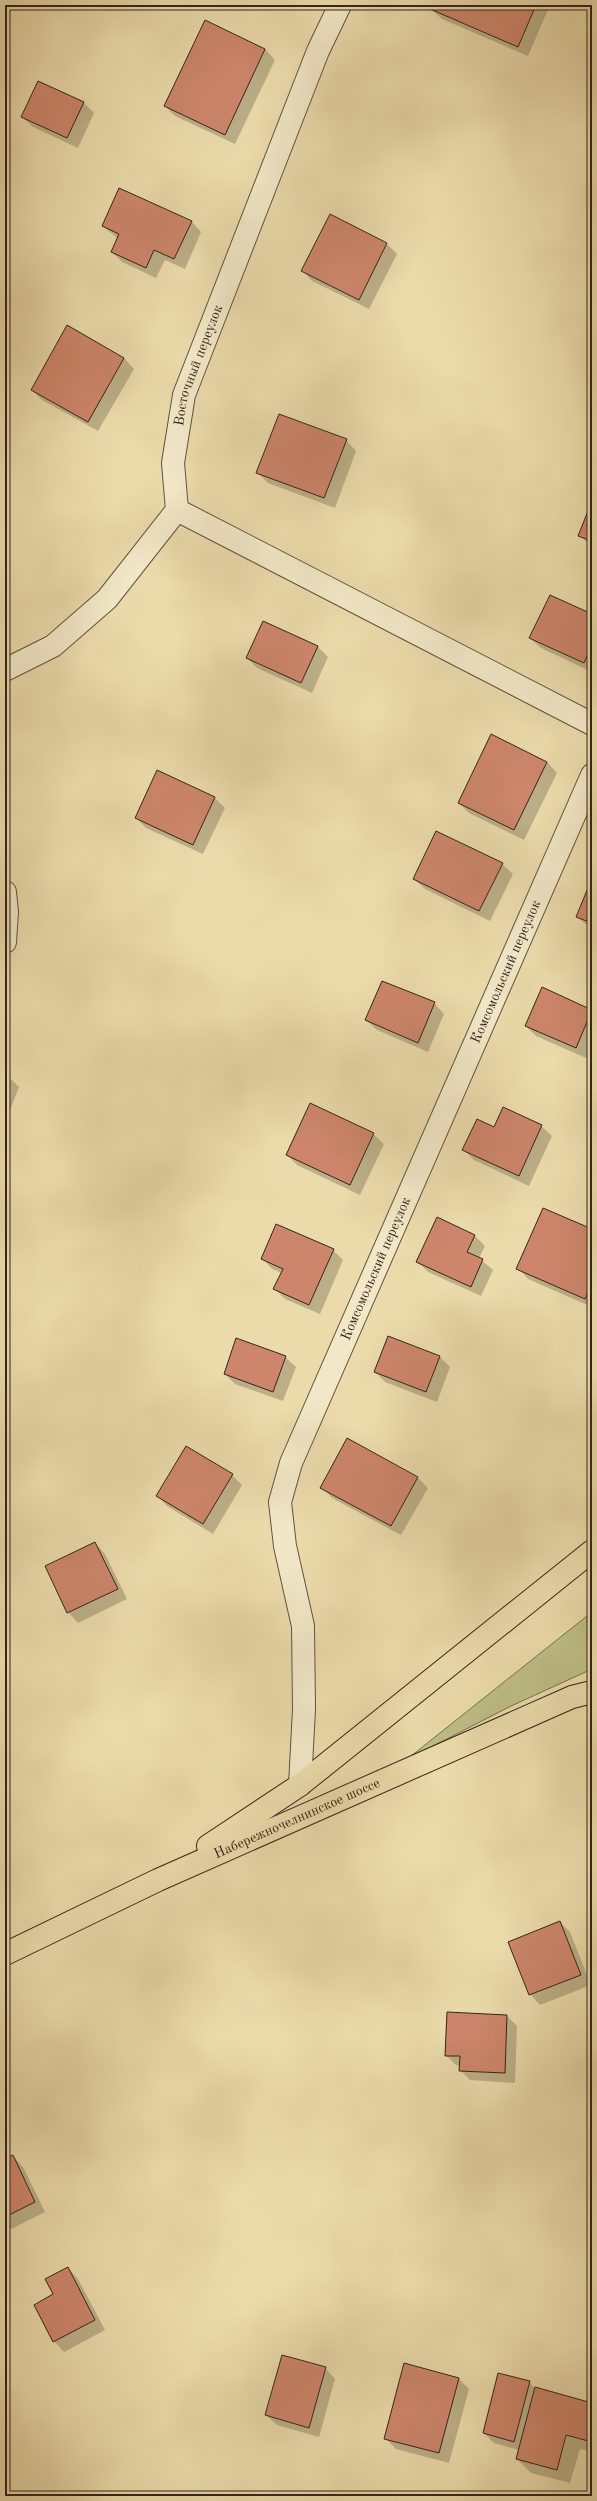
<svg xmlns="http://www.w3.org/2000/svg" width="597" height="2501" font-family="'Old Standard TT',serif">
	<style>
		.green { fill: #bdbe85; stroke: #787150 }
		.shadow { fill: #0003 }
		.building { fill: #cd866b; stroke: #32241b }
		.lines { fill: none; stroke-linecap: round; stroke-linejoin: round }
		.minor-casing { stroke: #60523f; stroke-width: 24 }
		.major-casing { stroke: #32241b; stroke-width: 24 }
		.minor { stroke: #f2e8c8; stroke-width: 22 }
		.major { stroke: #ebdbab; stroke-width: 22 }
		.labels { text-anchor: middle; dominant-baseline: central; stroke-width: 3; stroke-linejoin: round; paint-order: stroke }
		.street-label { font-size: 14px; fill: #32241b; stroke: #f2e8c8 }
	</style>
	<rect width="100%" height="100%" fill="#ebdbab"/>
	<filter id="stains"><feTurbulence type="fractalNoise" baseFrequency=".005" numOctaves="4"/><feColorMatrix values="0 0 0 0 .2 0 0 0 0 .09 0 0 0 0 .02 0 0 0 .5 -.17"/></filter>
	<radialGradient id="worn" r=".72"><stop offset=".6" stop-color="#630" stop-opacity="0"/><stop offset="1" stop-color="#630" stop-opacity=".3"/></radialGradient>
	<!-- green -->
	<path class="green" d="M592 1612V1669L509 1707 406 1760Z"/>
	<!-- shadow -->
	<g class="shadow">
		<path d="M433 5H550L528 56 442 19 431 9Z"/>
		<path d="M205 21 265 49 275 60 235 144 175 116 165 106Z"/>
		<path d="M84 103 94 113 78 148 33 127 22 117Z"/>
		<path d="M330 215 387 244 397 254 369 309 312 281 302 270Z"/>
		<path d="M191 221 201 232 185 269 165 260 156 278 122 262 112 252 118 239 103 226Z"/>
		<path d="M124 358 134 369 98 431 42 400 32 390Z"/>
		<path d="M346 440 356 451 335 508 268 483 258 473Z"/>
		<path d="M592 504V547L579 535Z"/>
		<path d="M592 615V672L541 648 530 638Z"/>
		<path d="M264 622 318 647 328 657 312 693 257 668 247 658Z"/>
		<path d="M547 762 557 773 524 840 469 813 459 803Z"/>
		<path d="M215 798 225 808 203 854 146 828 136 818Z"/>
		<path d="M502 864 513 874 490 921 425 889 414 879Z"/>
		<path d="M592 880V929L577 917Z"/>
		<path d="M542 989 592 1011V1045L586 1058 536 1036 526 1026Z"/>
		<path d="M434 1003 444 1014 428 1052 377 1030 366 1020Z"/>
		<path d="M5 1073 19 1087 5 1123Z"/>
		<path d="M541 1126 552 1136 529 1186 474 1160 464 1150 494 1128Z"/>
		<path d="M373 1134 384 1144 360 1195 297 1165 287 1155Z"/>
		<path d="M592 1230V1307L528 1279 518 1268Z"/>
		<path d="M475 1236 485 1246 479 1258 493 1270 481 1296 428 1272 418 1262Z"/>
		<path d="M333 1250 343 1260 320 1314 285 1299 275 1289 282 1273 272 1269 262 1258Z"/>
		<path d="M285 1357 296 1367 283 1401 235 1384 225 1374Z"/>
		<path d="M440 1357 450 1367 437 1402 385 1382 375 1372Z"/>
		<path d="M232 1475 242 1485 213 1534 167 1506 157 1495Z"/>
		<path d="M417 1477 428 1488 401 1535 332 1498 322 1487Z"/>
		<path d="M95 1543 105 1554 127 1599 78 1623 68 1612Z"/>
		<path d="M560 1922 570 1932 591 1985 540 2005 530 1994Z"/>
		<path d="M507 2016 517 2026 515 2083 470 2080 460 2070V2066L456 2065 446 2055Z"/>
		<path d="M13 2156 23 2167 45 2212 11 2229 5 2223V2160Z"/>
		<path d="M68 2268 78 2279 105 2330 64 2352 54 2341Z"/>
		<path d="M405 2365 459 2379 469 2389 449 2463 396 2449 385 2438Z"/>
		<path d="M325 2368 335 2379 319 2437 277 2425 266 2415Z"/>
		<path d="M529 2382 536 2389 592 2404V2452L580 2449 570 2483 531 2473 517 2459 519 2450 494 2443 484 2433Z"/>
	</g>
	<!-- building -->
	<g class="building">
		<path d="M432 5H536L518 47 430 9Z"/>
		<path d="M205 20 265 49 225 135 164 106Z"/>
		<path d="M38 81 84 102 67 138 21 117Z"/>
		<path d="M119 188 192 221 174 259 154 250 146 268 111 252 119 234 102 226Z"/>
		<path d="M330 214 387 243 359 300 301 271Z"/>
		<path d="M67 325 124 358 88 422 31 390Z"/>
		<path d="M279 414 347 439 324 498 256 473Z"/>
		<path d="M592 501V541L578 536Z"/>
		<path d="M550 595 592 614V645L584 663 529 638Z"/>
		<path d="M263 621 318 646 301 683 246 658Z"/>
		<path d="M491 734 547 762 514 830 458 803Z"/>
		<path d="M157 770 215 797 193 845 135 818Z"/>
		<path d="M436 831 503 863 479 911 413 879Z"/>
		<path d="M592 878V923L576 917Z"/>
		<path d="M382 981 435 1002 418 1043 365 1020Z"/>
		<path d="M542 987 592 1010 576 1048 525 1026Z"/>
		<path d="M310 1103 374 1133 350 1185 286 1155Z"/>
		<path d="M503 1107 542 1125 519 1176 462 1150 477 1119 494 1127Z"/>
		<path d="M543 1208 592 1229V1284L585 1299 516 1269Z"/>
		<path d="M437 1217 475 1235 467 1252 483 1259 471 1287 416 1262Z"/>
		<path d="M276 1224 334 1249 309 1305 273 1289 283 1269 261 1259Z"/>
		<path d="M388 1336 440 1356 426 1392 374 1372Z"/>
		<path d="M236 1338 286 1356 273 1392 224 1374Z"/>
		<path d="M347 1438 418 1477 391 1526 320 1488Z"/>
		<path d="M186 1446 233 1474 203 1524 156 1496Z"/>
		<path d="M95 1542 118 1589 67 1613 45 1566Z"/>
		<path d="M560 1921 581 1975 529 1995 508 1942Z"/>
		<path d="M447 2012 507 2015 505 2073 459 2071 460 2056H445Z"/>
		<path d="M13 2155 35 2202 5 2217V2159Z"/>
		<path d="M68 2267 95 2320 53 2342 34 2305 53 2294 45 2279Z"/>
		<path d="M282 2355 326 2367 309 2428 265 2415Z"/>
		<path d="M404 2363 459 2378 439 2453 384 2439Z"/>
		<path d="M498 2373 530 2381 514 2442 483 2433Z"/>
		<path d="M535 2387 592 2403V2442L566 2435 557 2470 516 2459Z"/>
	</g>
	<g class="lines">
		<!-- minor casing -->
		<g class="minor-casing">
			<g id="minor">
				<path d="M177 510 592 724"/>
				<path id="s1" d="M5 670 53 646 107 599 177 510 173 463 184 395 318 51 340 5"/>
				<path d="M5 892 7 912 5 942"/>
				<path id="s2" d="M300 1785 304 1709 303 1626 285 1546 280 1502 291 1463 592 775"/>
			</g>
		</g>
		<!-- major casing -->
		<g class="major-casing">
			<g id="major">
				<path d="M208 1846 300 1785 592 1551"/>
				<path id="s3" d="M5 1954 158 1880 572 1697 592 1692"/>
			</g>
		</g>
		<!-- minor -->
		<use href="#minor" class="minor"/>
		<!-- major -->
		<use href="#major" class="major"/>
	</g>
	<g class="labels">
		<!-- street labels -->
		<g class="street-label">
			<text stroke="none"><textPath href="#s1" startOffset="387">Восточный переулок</textPath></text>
			<text stroke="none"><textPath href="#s2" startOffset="862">Комсомольский переулок</textPath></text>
			<text stroke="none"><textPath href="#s2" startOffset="538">Комсомольский переулок</textPath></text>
			<text stroke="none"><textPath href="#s3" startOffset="322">Набережночелнинское шоссе</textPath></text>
		</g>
	</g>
	<!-- margin -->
	<rect width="597" height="2501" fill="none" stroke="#ebdbab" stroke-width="20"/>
	<rect x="6" y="6" width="585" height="2489" fill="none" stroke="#32241b" stroke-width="2"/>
	<rect x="10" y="10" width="577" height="2481" fill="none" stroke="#32241b"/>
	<rect width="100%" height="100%" filter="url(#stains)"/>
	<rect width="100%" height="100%" fill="url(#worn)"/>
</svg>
